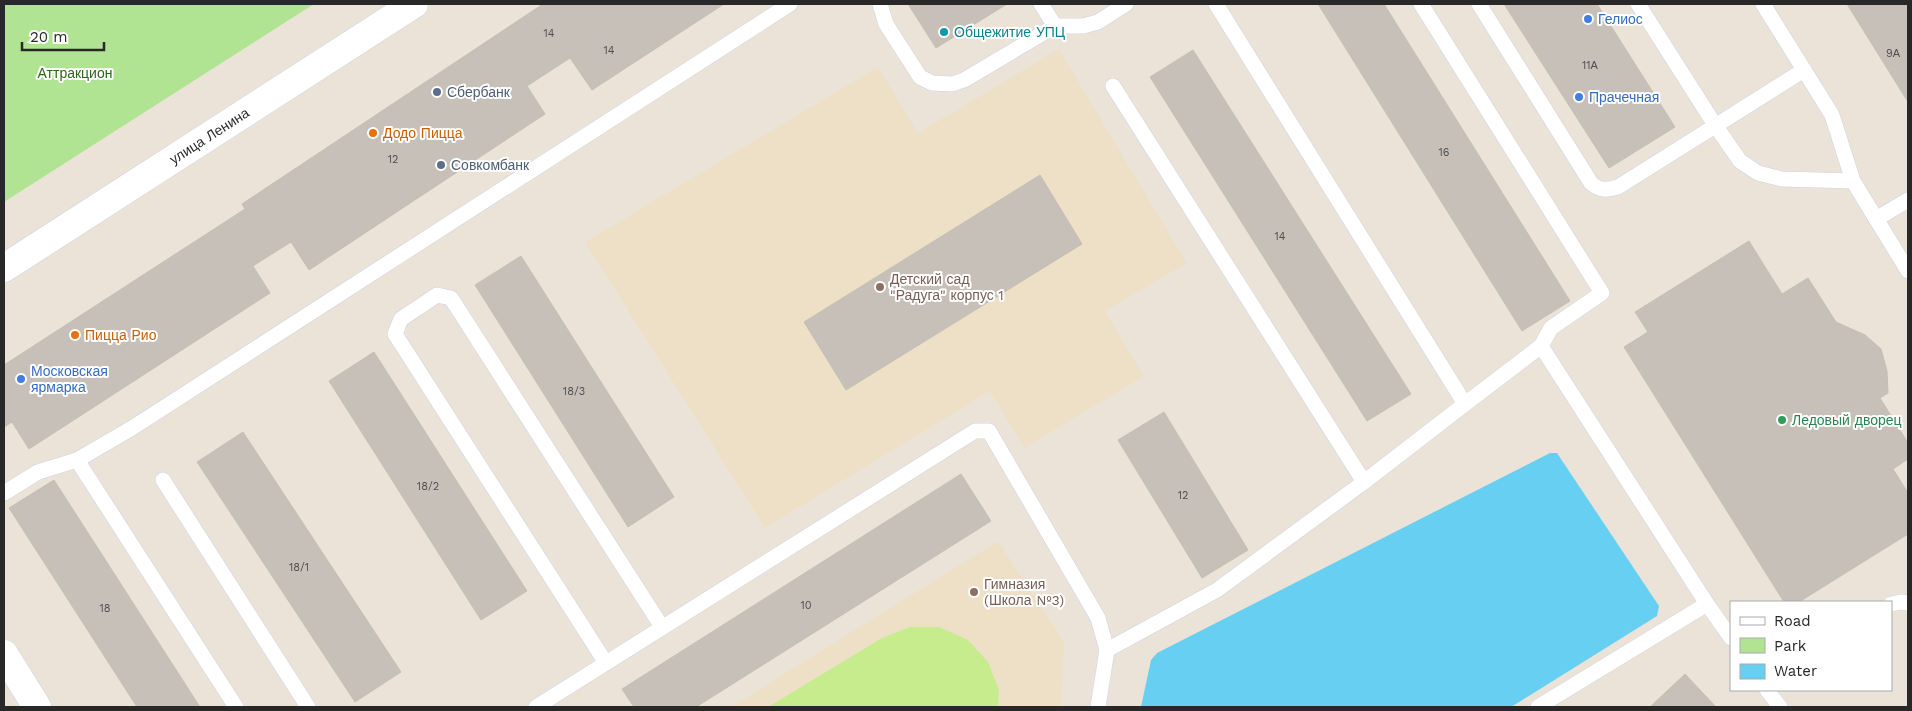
<svg xmlns="http://www.w3.org/2000/svg" width="1912" height="711" font-family="'Work Sans',sans-serif">
	<style>
		.education { fill: #eee0c7 }
		.green { fill: #b0e492 }
		.pitch { fill: #c6ec8e }
		.water { fill: #67d0f2 }
		.building { fill: #c6c0b8; stroke: #c6bfb2 }
		.lines { fill: none; stroke-linecap: round; stroke-linejoin: round }
		.service-casing { stroke: #ced2e2; stroke-width: 16 }
		.minor-casing { stroke: #ced2e2; stroke-width: 29 }
		.service { stroke: #fff; stroke-width: 15 }
		.minor { stroke: #fff; stroke-width: 28 }
		.shop-dot { fill: #3f7fe0; stroke: #fff; stroke-width: 2 }
		.culture-dot { fill: #0f9aa8; stroke: #fff; stroke-width: 2 }
		.service-dot { fill: #5c6f8a; stroke: #fff; stroke-width: 2 }
		.food-dot { fill: #e8710a; stroke: #fff; stroke-width: 2 }
		.education-dot { fill: #8d6e63; stroke: #fff; stroke-width: 2 }
		.leisure-dot { fill: #2e9e5b; stroke: #fff; stroke-width: 2 }
		.labels { text-anchor: middle; dominant-baseline: central; stroke-width: 4; stroke-linejoin: round; paint-order: stroke }
		.number-label { font-size: 11px; fill: #504e4c }
		.shop-label { font-size: 14px; fill: #366cbe; stroke: #fff; text-anchor: start }
		.culture-label { font-size: 14px; fill: #0d838f; stroke: #fff; text-anchor: start }
		.park-label { font-size: 14px; fill: #296617; stroke: #fff }
		.service-label { font-size: 14px; fill: #4e5e75; stroke: #fff; text-anchor: start }
		.food-label { font-size: 14px; fill: #c56008; stroke: #fff; text-anchor: start }
		.street-label { font-size: 14px; fill: #282828; stroke: #fff }
		.education-label { font-size: 14px; fill: #785e54; stroke: #fff; text-anchor: start }
		.leisure-label { font-size: 14px; fill: #27864d; stroke: #fff; text-anchor: start }
	</style>
	<rect width="100%" height="100%" fill="#ebe3d8"/>
	<!-- education -->
	<g class="education">
		<path d="M1059 49 1187 263 1105 311 1144 376 1024 448 990 391 765 528 585 242 878 67 918 133Z"/>
		<path d="M998 541 1064 642 1061 707H731Z"/>
	</g>
	<!-- green -->
	<path class="green" d="M4 4H314L4 202Z"/>
	<!-- pitch -->
	<path class="pitch" d="M910 627H939L968 640 988 662 999 690 998 707H768L882 638Z"/>
	<!-- water -->
	<path class="water" d="M1550 453H1557L1659 606 1657 616 1511 707H1141L1151 660 1157 653Z"/>
	<!-- building -->
	<g class="building">
		<path d="M543 4H724L592 90 570 58 527 86 545 114 309 270 291 242 253 266 270 293 29 449 12 422 4 427V365L245 209 242 204Z"/>
		<path d="M908 4H1007L936 48Z"/>
		<path d="M1318 4H1384L1570 301 1522 331Z"/>
		<path d="M1504 4H1597L1675 127 1609 168Z"/>
		<path d="M1847 4H1908V102Z"/>
		<path d="M1193 50 1411 394 1367 421 1150 77Z"/>
		<path d="M1040 175 1082 244 846 390 804 322Z"/>
		<path d="M1749 241 1782 294 1808 278 1836 322 1865 335 1881 349 1887 371 1888 393 1880 398 1908 443V459L1893 469 1908 493V534L1799 602H1784L1624 347 1648 332 1635 312Z"/>
		<path d="M521 256 674 497 628 527 475 285Z"/>
		<path d="M374 352 527 591 481 620 329 381Z"/>
		<path d="M1164 412 1248 550 1202 578 1118 440Z"/>
		<path d="M243 432 401 672 355 702 197 462Z"/>
		<path d="M961 474 991 521 696 707H634L622 689Z"/>
		<path d="M54 480 200 707H137L9 508Z"/>
		<path d="M1685 674 1716 707H1650Z"/>
	</g>
	<g class="lines">
		<!-- service casing -->
		<g class="service-casing">
			<g id="service">
				<path d="M880 4 886 24 920 77 932 83 952 84 964 80 1055 26H1083L1098 22 1126 4"/>
				<path d="M1041 4 1055 26"/>
				<path d="M1421 4 1602 293 1551 328 1541 346"/>
				<path d="M1479 4 1591 183C1600 191 1607 190 1618 187L1804 70"/>
				<path d="M1638 4 1715 125 1740 161 1758 173 1782 179 1853 181 1908 271"/>
				<path d="M1763 4 1832 115 1853 181"/>
				<path d="M1113 86 1364 482 1465 404 1216 4"/>
				<path d="M1876 219 1908 200"/>
				<path d="M1465 404 1541 346 1707 604 1731 638"/>
				<path d="M163 480 308 707"/>
				<path d="M4 493 38 472 77 460"/>
				<path d="M1891 604 1901 602 1908 603"/>
				<path d="M1107 650 1217 590 1364 482"/>
				<path d="M606 663 395 334 401 319 437 295 451 298 662 627"/>
				<path d="M1767 690 1780 707"/>
				<path d="M236 707 77 460 132 428 790 4"/>
				<path d="M536 707 975 431H989L1098 618 1107 650 1098 707"/>
				<path d="M1538 707 1707 604"/>
			</g>
		</g>
		<!-- minor casing -->
		<g class="minor-casing">
			<g id="minor">
				<path id="s1" d="M4 268 414 4"/>
				<path d="M4 654 37 707"/>
			</g>
		</g>
		<!-- service -->
		<use href="#service" class="service"/>
		<!-- minor -->
		<use href="#minor" class="minor"/>
	</g>
	<!-- markers -->
	<g class="shop-dot">
		<circle cx="1588" cy="19" r="5"/>
		<circle cx="1579" cy="97" r="5"/>
		<circle cx="21" cy="379" r="5"/>
	</g>
	<circle class="culture-dot" cx="944" cy="32" r="5"/>
	<g class="service-dot">
		<circle cx="437" cy="92" r="5"/>
		<circle cx="441" cy="165" r="5"/>
	</g>
	<g class="food-dot">
		<circle cx="373" cy="133" r="5"/>
		<circle cx="75" cy="335" r="5"/>
	</g>
	<g class="education-dot">
		<circle cx="880" cy="287" r="5"/>
		<circle cx="974" cy="592" r="5"/>
	</g>
	<circle class="leisure-dot" cx="1782" cy="420" r="5"/>
	<g class="labels">
		<!-- number labels -->
		<g class="number-label">
			<text x="549" y="33">14</text>
			<text x="609" y="50">14</text>
			<text x="1893" y="53">9А</text>
			<text x="1590" y="65">11А</text>
			<text x="1444" y="152">16</text>
			<text x="393" y="159">12</text>
			<text x="1280" y="236">14</text>
			<text x="574" y="391">18/3</text>
			<text x="428" y="486">18/2</text>
			<text x="1183" y="495">12</text>
			<text x="299" y="567">18/1</text>
			<text x="806" y="605">10</text>
			<text x="105" y="608">18</text>
		</g>
		<!-- shop labels -->
		<g class="shop-label">
			<text x="1598" y="19">Гелиос</text>
			<text x="1589" y="97">Прачечная</text>
			<text x="31" y="371">Московская<tspan x="31" dy="16">ярмарка</tspan></text>
		</g>
		<!-- culture labels -->
		<g class="culture-label">
			<text x="954" y="32">Общежитие УПЦ</text>
		</g>
		<!-- park labels -->
		<g class="park-label">
			<text x="75" y="73">Аттракцион</text>
		</g>
		<!-- service labels -->
		<g class="service-label">
			<text x="447" y="92">Сбербанк</text>
			<text x="451" y="165">Совкомбанк</text>
		</g>
		<!-- food labels -->
		<g class="food-label">
			<text x="383" y="133">Додо Пицца</text>
			<text x="85" y="335">Пицца Рио</text>
		</g>
		<!-- street labels -->
		<g class="street-label">
			<text stroke="none"><textPath href="#s1" startOffset="244">улица Ленина</textPath></text>
		</g>
		<!-- education labels -->
		<g class="education-label">
			<text x="890" y="279">Детский сад<tspan x="890" dy="16">"Радуга" корпус 1</tspan></text>
			<text x="984" y="584">Гимназия<tspan x="984" dy="16">(Школа №3)</tspan></text>
		</g>
		<!-- leisure labels -->
		<g class="leisure-label">
			<text x="1792" y="420">Ледовый дворец</text>
		</g>
	</g>
	<!-- border -->
	<rect width="1912" height="711" fill="none" stroke="#282828" stroke-width="10"/>
	<!-- legend -->
	<rect x="1730" y="601" width="162" height="90" fill="#ffffff" stroke="#a9a9a9"/>
	<rect x="1740" y="617" width="25" height="8" fill="#ffffff" stroke="#a9a9a9"/>
	<text x="1774" y="626" font-size="15" fill="#282828">Road</text>
	<rect x="1740" y="638" width="25" height="15" fill="#b0e492" stroke="#a9a9a9"/>
	<text x="1774" y="651" font-size="15" fill="#282828">Park</text>
	<rect x="1740" y="664" width="25" height="15" fill="#67d0f2" stroke="#a9a9a9"/>
	<text x="1774" y="676" font-size="15" fill="#282828">Water</text>
	<!-- scale -->
	<path d="M22 42v8h82v-8" fill="none" stroke="#282828" stroke-width="2.5"/>
	<text x="30" y="42" font-size="15" fill="#282828" stroke="#ffffff" stroke-width="4" paint-order="stroke">20 m</text>
</svg>
